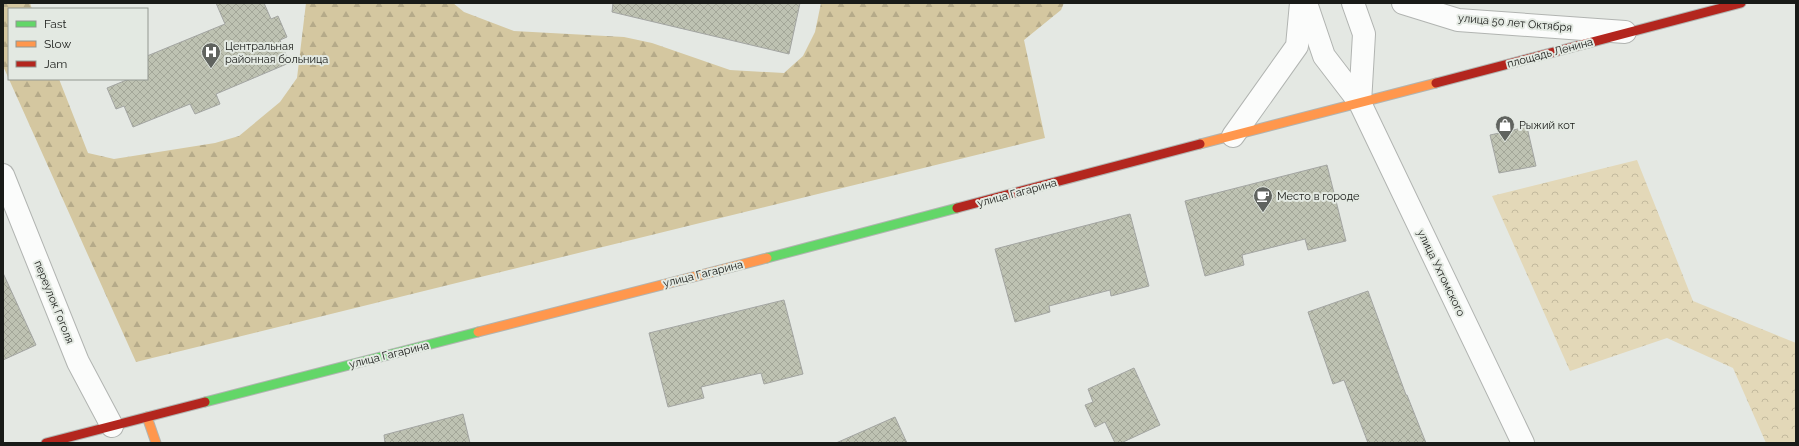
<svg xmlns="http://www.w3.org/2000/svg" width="1799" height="446" font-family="Raleway,sans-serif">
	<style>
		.forest { fill: url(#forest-firs) }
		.park { fill: url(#park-crowns) }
		.building { fill: url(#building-cross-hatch); stroke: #a3a5a2 }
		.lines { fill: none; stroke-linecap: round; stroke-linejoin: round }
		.street-casing { stroke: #b1b4b1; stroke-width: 24 }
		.fast-casing { stroke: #b1b4b1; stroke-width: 11 }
		.slow-casing { stroke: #b1b4b1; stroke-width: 11 }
		.jam-casing { stroke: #b1b4b1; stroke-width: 11 }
		.street { stroke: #fbfcfb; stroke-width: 22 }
		.fast { stroke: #63d668; stroke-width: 9 }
		.slow { stroke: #ff974d; stroke-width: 9 }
		.jam { stroke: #b3261e; stroke-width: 9 }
		.labels { text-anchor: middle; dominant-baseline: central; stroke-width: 4; stroke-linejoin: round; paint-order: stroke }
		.street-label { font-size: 11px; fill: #191b18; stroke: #e3e9e2 }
		.poi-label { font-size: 11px; fill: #191b18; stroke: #e3e9e2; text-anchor: start }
	</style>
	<defs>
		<pattern id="forest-firs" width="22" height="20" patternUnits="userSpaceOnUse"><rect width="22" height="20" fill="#d4c7a0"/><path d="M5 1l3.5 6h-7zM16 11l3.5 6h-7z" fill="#b5aa89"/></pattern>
		<pattern id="park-crowns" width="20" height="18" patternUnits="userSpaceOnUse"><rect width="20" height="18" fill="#e3d8b8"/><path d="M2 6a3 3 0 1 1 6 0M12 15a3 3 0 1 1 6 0" fill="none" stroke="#c2b99d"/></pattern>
		<pattern id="building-cross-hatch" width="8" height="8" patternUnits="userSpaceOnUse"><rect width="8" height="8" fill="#bec2b2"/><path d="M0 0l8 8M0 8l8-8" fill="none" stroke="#a3a698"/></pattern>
	</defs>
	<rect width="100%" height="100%" fill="#e4e8e3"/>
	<!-- forest -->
	<path class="forest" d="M3 3H30L32 9H9V79H59L88 153 114 159 215 143 239 136 280 102 297 78 306 3H453L464 12 514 31 624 37 652 43 730 70 784 73 803 56 815 32 821 3H1064L1061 10 1024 40 1045 138 136 362 3 66Z"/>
	<!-- park -->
	<path class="park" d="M1637 160 1693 301 1796 343V443H1766L1733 368 1667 338 1570 371 1492 196Z"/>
	<!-- building -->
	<g class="building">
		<path d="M216 3H264L271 19 278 16 287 37 280 40 289 63 216 94 220 104 195 114 190 104 133 127 124 106 116 109 107 88 129 79H147V56L225 24Z"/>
		<path d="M613 3H800L789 54 612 12Z"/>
		<path d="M1527 127 1536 166 1499 173 1490 135Z"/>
		<path d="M1327 165 1346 241 1308 250 1305 239 1242 255 1244 265 1205 276 1185 201Z"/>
		<path d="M1130 214 1149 286 1111 296 1110 290 1049 306 1050 312 1015 322 995 249Z"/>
		<path d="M3 273 36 345 3 360Z"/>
		<path d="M1368 291 1406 395H1407L1426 443H1368L1344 380 1333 384 1308 312Z"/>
		<path d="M784 300 803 374 764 384 761 373 701 387 704 398 668 407 649 333Z"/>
		<path d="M1134 368 1160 425 1121 443H1115L1105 422 1095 427 1085 405 1093 402 1088 389Z"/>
		<path d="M463 414 470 443H385L384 435Z"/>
		<path d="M895 417 907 443H836Z"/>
	</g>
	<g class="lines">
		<!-- street casing -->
		<g class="street-casing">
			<g id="street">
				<path d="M1306 3 1324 56 1360 103 1523 443"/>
				<path d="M1353 3 1364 34 1360 103"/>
				<path d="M1403 3 1458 20 1625 32"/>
				<path d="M1233 136 1297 46 1301 3"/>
				<path d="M3 175 78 362 112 426"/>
			</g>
		</g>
		<!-- fast casing -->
		<g class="fast-casing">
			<g id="fast">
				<path d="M767 258 957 208"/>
				<path d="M205 402 478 332"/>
			</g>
		</g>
		<!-- slow casing -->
		<g class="slow-casing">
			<g id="slow">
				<path d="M1200 144 1436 83"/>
				<path d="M478 332 767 258"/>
				<path d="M147 417 156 443"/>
			</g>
		</g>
		<!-- jam casing -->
		<g class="jam-casing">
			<g id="jam">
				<path d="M1436 83 1741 3"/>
				<path d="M957 208 1200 144"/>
				<path d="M46 443 205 402"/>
			</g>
		</g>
		<!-- street -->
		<use href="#street" class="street"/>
		<!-- fast -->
		<use href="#fast" class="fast"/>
		<!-- slow -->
		<use href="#slow" class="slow"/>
		<!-- jam -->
		<use href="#jam" class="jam"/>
	</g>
	<!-- icons -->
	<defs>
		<g id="hospital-pin" transform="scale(1)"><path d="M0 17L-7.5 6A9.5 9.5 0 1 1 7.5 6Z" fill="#60635f" stroke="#e3e9e2"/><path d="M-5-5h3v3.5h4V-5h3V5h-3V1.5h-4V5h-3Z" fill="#fff"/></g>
		<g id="shop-pin" transform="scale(1)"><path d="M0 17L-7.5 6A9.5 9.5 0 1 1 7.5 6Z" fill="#60635f" stroke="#e3e9e2"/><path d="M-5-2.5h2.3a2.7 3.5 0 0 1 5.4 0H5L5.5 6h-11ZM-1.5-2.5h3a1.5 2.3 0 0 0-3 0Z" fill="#fff"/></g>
		<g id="cafe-pin" transform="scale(1)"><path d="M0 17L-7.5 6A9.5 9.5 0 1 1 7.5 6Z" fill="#60635f" stroke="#e3e9e2"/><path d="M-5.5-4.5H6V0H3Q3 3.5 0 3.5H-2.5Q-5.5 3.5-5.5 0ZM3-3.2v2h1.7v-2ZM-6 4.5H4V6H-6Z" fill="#fff"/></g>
	</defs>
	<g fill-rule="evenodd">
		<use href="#hospital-pin" x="211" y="52"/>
		<use href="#shop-pin" x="1505" y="125"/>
		<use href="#cafe-pin" x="1263" y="196"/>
	</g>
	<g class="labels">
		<!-- street labels -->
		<g class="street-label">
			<text transform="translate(1515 23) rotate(5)">улица 50 лет Октября</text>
			<text transform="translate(1550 53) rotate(-15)">площадь Ленина</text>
			<text transform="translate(1017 193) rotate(-15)">улица Гагарина</text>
			<text transform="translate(1441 273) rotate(64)">улица Ухтомского</text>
			<text transform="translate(703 274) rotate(-14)">улица Гагарина</text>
			<text transform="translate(54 302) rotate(68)">переулок Гоголя</text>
			<text transform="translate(389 355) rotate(-14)">улица Гагарина</text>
		</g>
		<!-- poi labels -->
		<g class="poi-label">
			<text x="225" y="46">Центральная<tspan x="225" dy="13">районная больница</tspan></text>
			<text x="1519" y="125">Рыжий кот</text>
			<text x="1277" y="196">Место в городе</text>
		</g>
	</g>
	<!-- border -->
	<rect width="1799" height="446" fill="none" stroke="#191b18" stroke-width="8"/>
	<!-- legend -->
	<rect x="8" y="8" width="140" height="72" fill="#e3e9e2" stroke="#929791"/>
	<rect x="16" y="21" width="20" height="6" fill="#63d668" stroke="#929791"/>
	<text x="44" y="28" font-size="12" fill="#191b18">Fast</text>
	<rect x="16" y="41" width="20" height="6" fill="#ff974d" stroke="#929791"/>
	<text x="44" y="48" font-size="12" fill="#191b18">Slow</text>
	<rect x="16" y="61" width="20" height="6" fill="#b3261e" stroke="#929791"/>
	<text x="44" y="68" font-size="12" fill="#191b18">Jam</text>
</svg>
